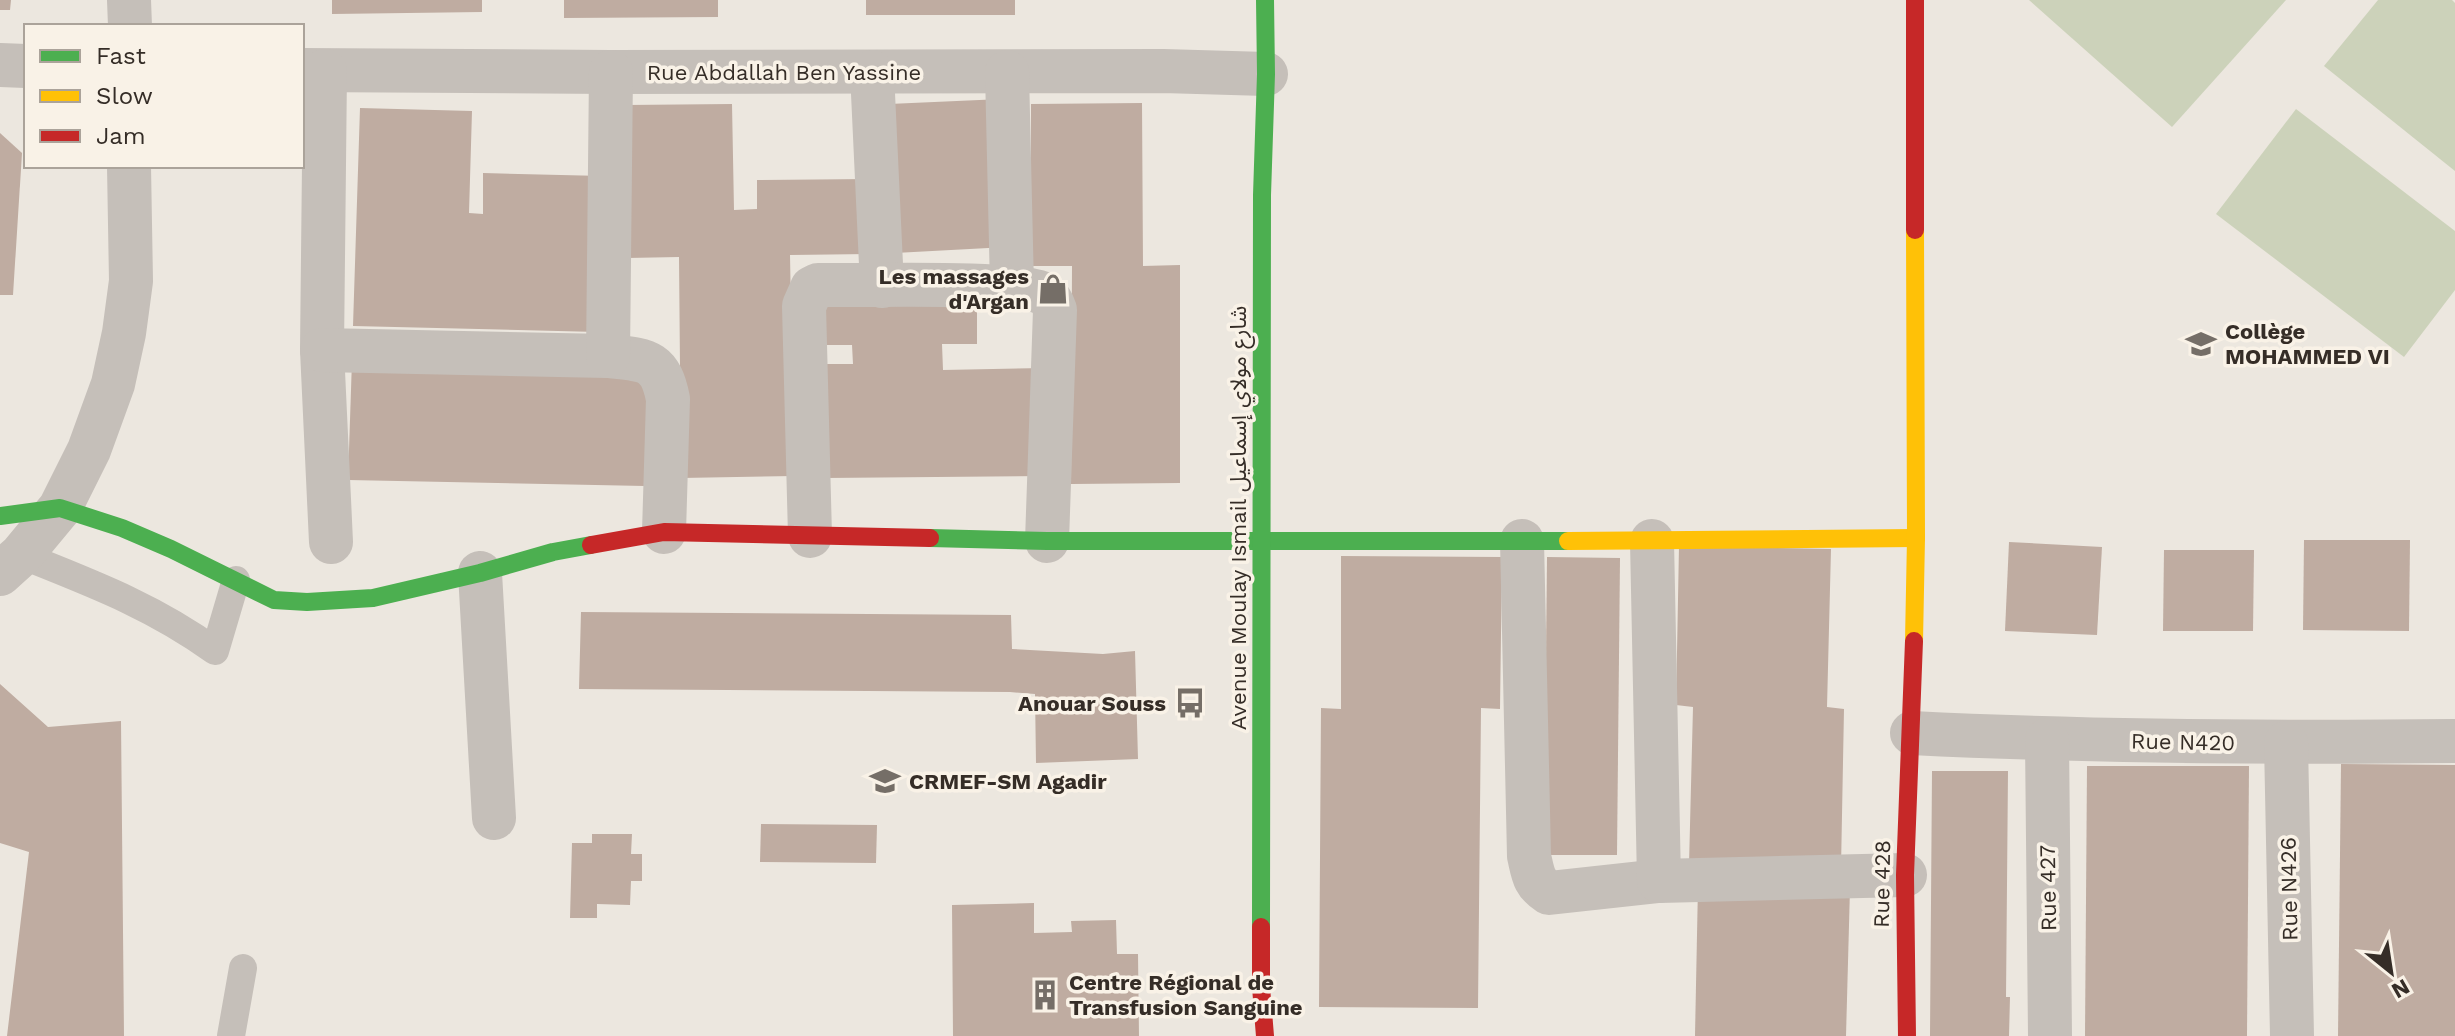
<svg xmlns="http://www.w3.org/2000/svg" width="2455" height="1036" font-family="'Work Sans','Noto Sans Arabic',sans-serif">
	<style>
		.green { fill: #ccd2ba }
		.building { fill: #bfaca1 }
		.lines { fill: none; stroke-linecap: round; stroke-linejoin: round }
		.lane { stroke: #c5bfb9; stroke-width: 28 }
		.street { stroke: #c5bfb9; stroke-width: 44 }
		.fast { stroke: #4caf50; stroke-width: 18 }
		.slow { stroke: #ffc107; stroke-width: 18 }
		.jam { stroke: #c62828; stroke-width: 18 }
		.labels { text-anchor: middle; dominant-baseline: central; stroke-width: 7; stroke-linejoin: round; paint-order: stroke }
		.street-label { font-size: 22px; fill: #352d27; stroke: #f9f2e7 }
		.poi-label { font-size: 22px; font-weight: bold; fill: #352d27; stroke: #f9f2e7; text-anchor: start }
	</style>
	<rect width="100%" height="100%" fill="#ece7df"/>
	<!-- green -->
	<g class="green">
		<path d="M2029 0H2286L2172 127Z"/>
		<path d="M2378 0H2452L2455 3V171L2324 66Z"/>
		<path d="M2296 109 2455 231V290L2404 357 2216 214Z"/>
	</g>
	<!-- building -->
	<g class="building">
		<path d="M0 0H11L10 10H0Z"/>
		<path d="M332 0H482V12L332 14Z"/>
		<path d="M564 0H718V17L564 18Z"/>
		<rect x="866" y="0" width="149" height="15"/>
		<path d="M1002 99 1007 247 895 253 889 104Z"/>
		<path d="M1142 103 1143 266 1180 265V483L1071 484 1072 266H1031V104Z"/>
		<path d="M732 104 734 210 757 209V180L869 179V254L790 255 794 476 681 478 679 257 627 258 626 105Z"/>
		<path d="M360 108 472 111 469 213 483 214V173L603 176 598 332 353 326Z"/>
		<path d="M0 133 22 153 13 295H0Z"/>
		<path d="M977 288V344H942L943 370 1045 368 1046 476 825 478 824 364H853L852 345H819V290Z"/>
		<path d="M352 360 648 366 645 486 348 480Z"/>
		<path d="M2304 540H2410L2409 631 2303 630Z"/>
		<path d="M2009 542 2102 547 2097 635 2005 631Z"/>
		<path d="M1679 546 1831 549 1827 707 1844 709 1841 868 1689 865 1693 707 1676 705Z"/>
		<path d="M2164 550H2254L2253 631H2163Z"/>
		<path d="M1341 556 1502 557 1500 709 1481 708 1478 1008 1319 1007 1321 708 1341 709Z"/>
		<path d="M1547 557 1620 558 1617 855H1544Z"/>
		<path d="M581 612 1011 615 1012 649 1103 654 1135 651 1138 759 1036 763 1035 694 1010 692 579 689Z"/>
		<path d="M0 684 48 727 121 721 124 1036H7L29 852 0 843Z"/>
		<path d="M2341 764 2455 765V1036H2338Z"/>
		<path d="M2087 766H2249L2247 1036H2085Z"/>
		<path d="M1932 771H2008L2006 997H2010L2009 1036H1930Z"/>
		<path d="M761 824 877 825 876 863 760 862Z"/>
		<path d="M592 834H632L631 854H642V881H631L630 905 597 904V918H570L572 843H592Z"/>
		<path d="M1698 885 1850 888 1846 1036H1695Z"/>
		<path d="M1034 903V933L1072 932 1071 921 1116 920 1117 954H1138L1139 1036H953L952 905Z"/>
	</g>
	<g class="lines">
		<!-- lane -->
		<g class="lane">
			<path d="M21 555C91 583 153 606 215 651L236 580"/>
			<path d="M231 1036 243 968"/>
		</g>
		<!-- street -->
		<g class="street">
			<path d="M129 0 130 26"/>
			<path d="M0 65 26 66"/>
			<path d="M302 70 611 72 1163 71 1266 74"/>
			<path d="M325 71 322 350 331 542"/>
			<path d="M872 72 882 286"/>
			<path d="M1007 72 1012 287"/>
			<path d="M322 350 608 356C645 360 660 358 668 399L664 532"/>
			<path d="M608 356 611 72"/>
			<path d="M810 536 804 306 812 288 818 285C855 286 1024 280 1046 295 1051 299 1053 304 1055 310L1047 541"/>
			<path d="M1522 541 1529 856C1533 873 1533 883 1549 893L1659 881"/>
			<path d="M1652 541 1659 881 1905 875"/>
			<path d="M480 573 494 818"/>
			<path d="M0 574 21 555 60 508 89 450 113 384 124 333 131 281 129 166"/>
			<path d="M1912 733C2093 742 2274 743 2455 741"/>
			<path d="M2047 740 2050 1036"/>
			<path d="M2286 743 2292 1036"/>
		</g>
		<!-- fast -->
		<g class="fast">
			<path d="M0 516 60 508 122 528 171 549 274 600 307 602 373 598 480 573 553 552 591 545"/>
			<path d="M930 538 1047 541H1568"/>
			<path d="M1261 927 1262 195 1266 74 1265 0"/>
		</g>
		<!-- slow -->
		<g class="slow">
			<path d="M1568 541 1916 538"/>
			<path d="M1914 641 1916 538 1915 230"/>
		</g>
		<!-- jam -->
		<g class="jam">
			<path d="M1915 0V230"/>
			<path d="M591 545 664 532 930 538"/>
			<path d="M1261 927V987L1265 1036"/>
			<path d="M1907 1036 1905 875 1914 641"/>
		</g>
	</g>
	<!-- icons -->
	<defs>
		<g id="shop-bare" transform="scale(2.4)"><path d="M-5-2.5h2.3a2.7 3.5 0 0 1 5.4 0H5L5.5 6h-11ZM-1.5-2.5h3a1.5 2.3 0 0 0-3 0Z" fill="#756e67" stroke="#f9f2e7" stroke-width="2.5" paint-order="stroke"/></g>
		<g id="school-bare" transform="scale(2.4)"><path d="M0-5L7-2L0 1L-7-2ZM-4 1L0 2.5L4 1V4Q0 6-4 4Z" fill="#756e67" stroke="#f9f2e7" stroke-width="2.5" paint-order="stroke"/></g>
		<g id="bus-bare" transform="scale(2.4)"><path d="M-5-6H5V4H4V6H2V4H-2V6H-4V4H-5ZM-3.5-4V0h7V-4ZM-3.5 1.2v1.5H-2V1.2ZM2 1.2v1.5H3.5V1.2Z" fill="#756e67" stroke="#f9f2e7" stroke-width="2.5" paint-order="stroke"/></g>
		<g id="building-bare" transform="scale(2.4)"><path d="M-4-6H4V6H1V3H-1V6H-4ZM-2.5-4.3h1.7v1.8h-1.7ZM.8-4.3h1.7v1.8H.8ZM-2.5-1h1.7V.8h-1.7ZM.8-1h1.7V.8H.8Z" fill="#756e67" stroke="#f9f2e7" stroke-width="2.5" paint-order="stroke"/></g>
	</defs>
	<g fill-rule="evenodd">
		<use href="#shop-bare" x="1053" y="289"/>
		<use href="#school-bare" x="2201" y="344"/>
		<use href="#bus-bare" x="1190" y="703"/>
		<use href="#school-bare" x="885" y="781"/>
		<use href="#building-bare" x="1045" y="995"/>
	</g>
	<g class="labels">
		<!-- street labels -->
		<g class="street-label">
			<text x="784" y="72">Rue Abdallah Ben Yassine</text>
			<text transform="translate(1238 518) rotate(-90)">Avenue Moulay Ismail شارع مولاي إسماعيل</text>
			<text transform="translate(2183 742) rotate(1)">Rue N420</text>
			<text transform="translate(1882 884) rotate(-89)">Rue 428</text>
			<text transform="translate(2048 888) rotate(-91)">Rue 427</text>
			<text transform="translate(2289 889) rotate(-91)">Rue N426</text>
		</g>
		<!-- poi labels -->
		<g class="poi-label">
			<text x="1029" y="276" text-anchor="end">Les massages<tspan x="1029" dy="25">d'Argan</tspan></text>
			<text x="2225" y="331">Collège<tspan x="2225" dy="25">MOHAMMED VI</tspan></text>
			<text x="1166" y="703" text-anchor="end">Anouar Souss</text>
			<text x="909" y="781">CRMEF-SM Agadir</text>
			<text x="1069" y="982">Centre Régional de<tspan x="1069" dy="25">Transfusion Sanguine</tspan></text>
		</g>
	</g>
	<!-- legend -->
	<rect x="24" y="24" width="280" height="144" fill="#f9f2e7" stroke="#aba39a" stroke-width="2"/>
	<rect x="40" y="50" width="40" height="12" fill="#4caf50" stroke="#aba39a" stroke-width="2"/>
	<text x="96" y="64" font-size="24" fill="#352d27">Fast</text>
	<rect x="40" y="90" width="40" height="12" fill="#ffc107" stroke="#aba39a" stroke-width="2"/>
	<text x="96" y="104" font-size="24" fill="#352d27">Slow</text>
	<rect x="40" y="130" width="40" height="12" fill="#c62828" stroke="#aba39a" stroke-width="2"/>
	<text x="96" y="144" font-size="24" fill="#352d27">Jam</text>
	<!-- north arrow -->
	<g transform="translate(2391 972) rotate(150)" stroke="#f9f2e7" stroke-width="6" paint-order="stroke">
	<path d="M0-6L14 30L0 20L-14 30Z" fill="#352d27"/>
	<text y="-12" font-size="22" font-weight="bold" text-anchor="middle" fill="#352d27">N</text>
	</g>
</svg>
